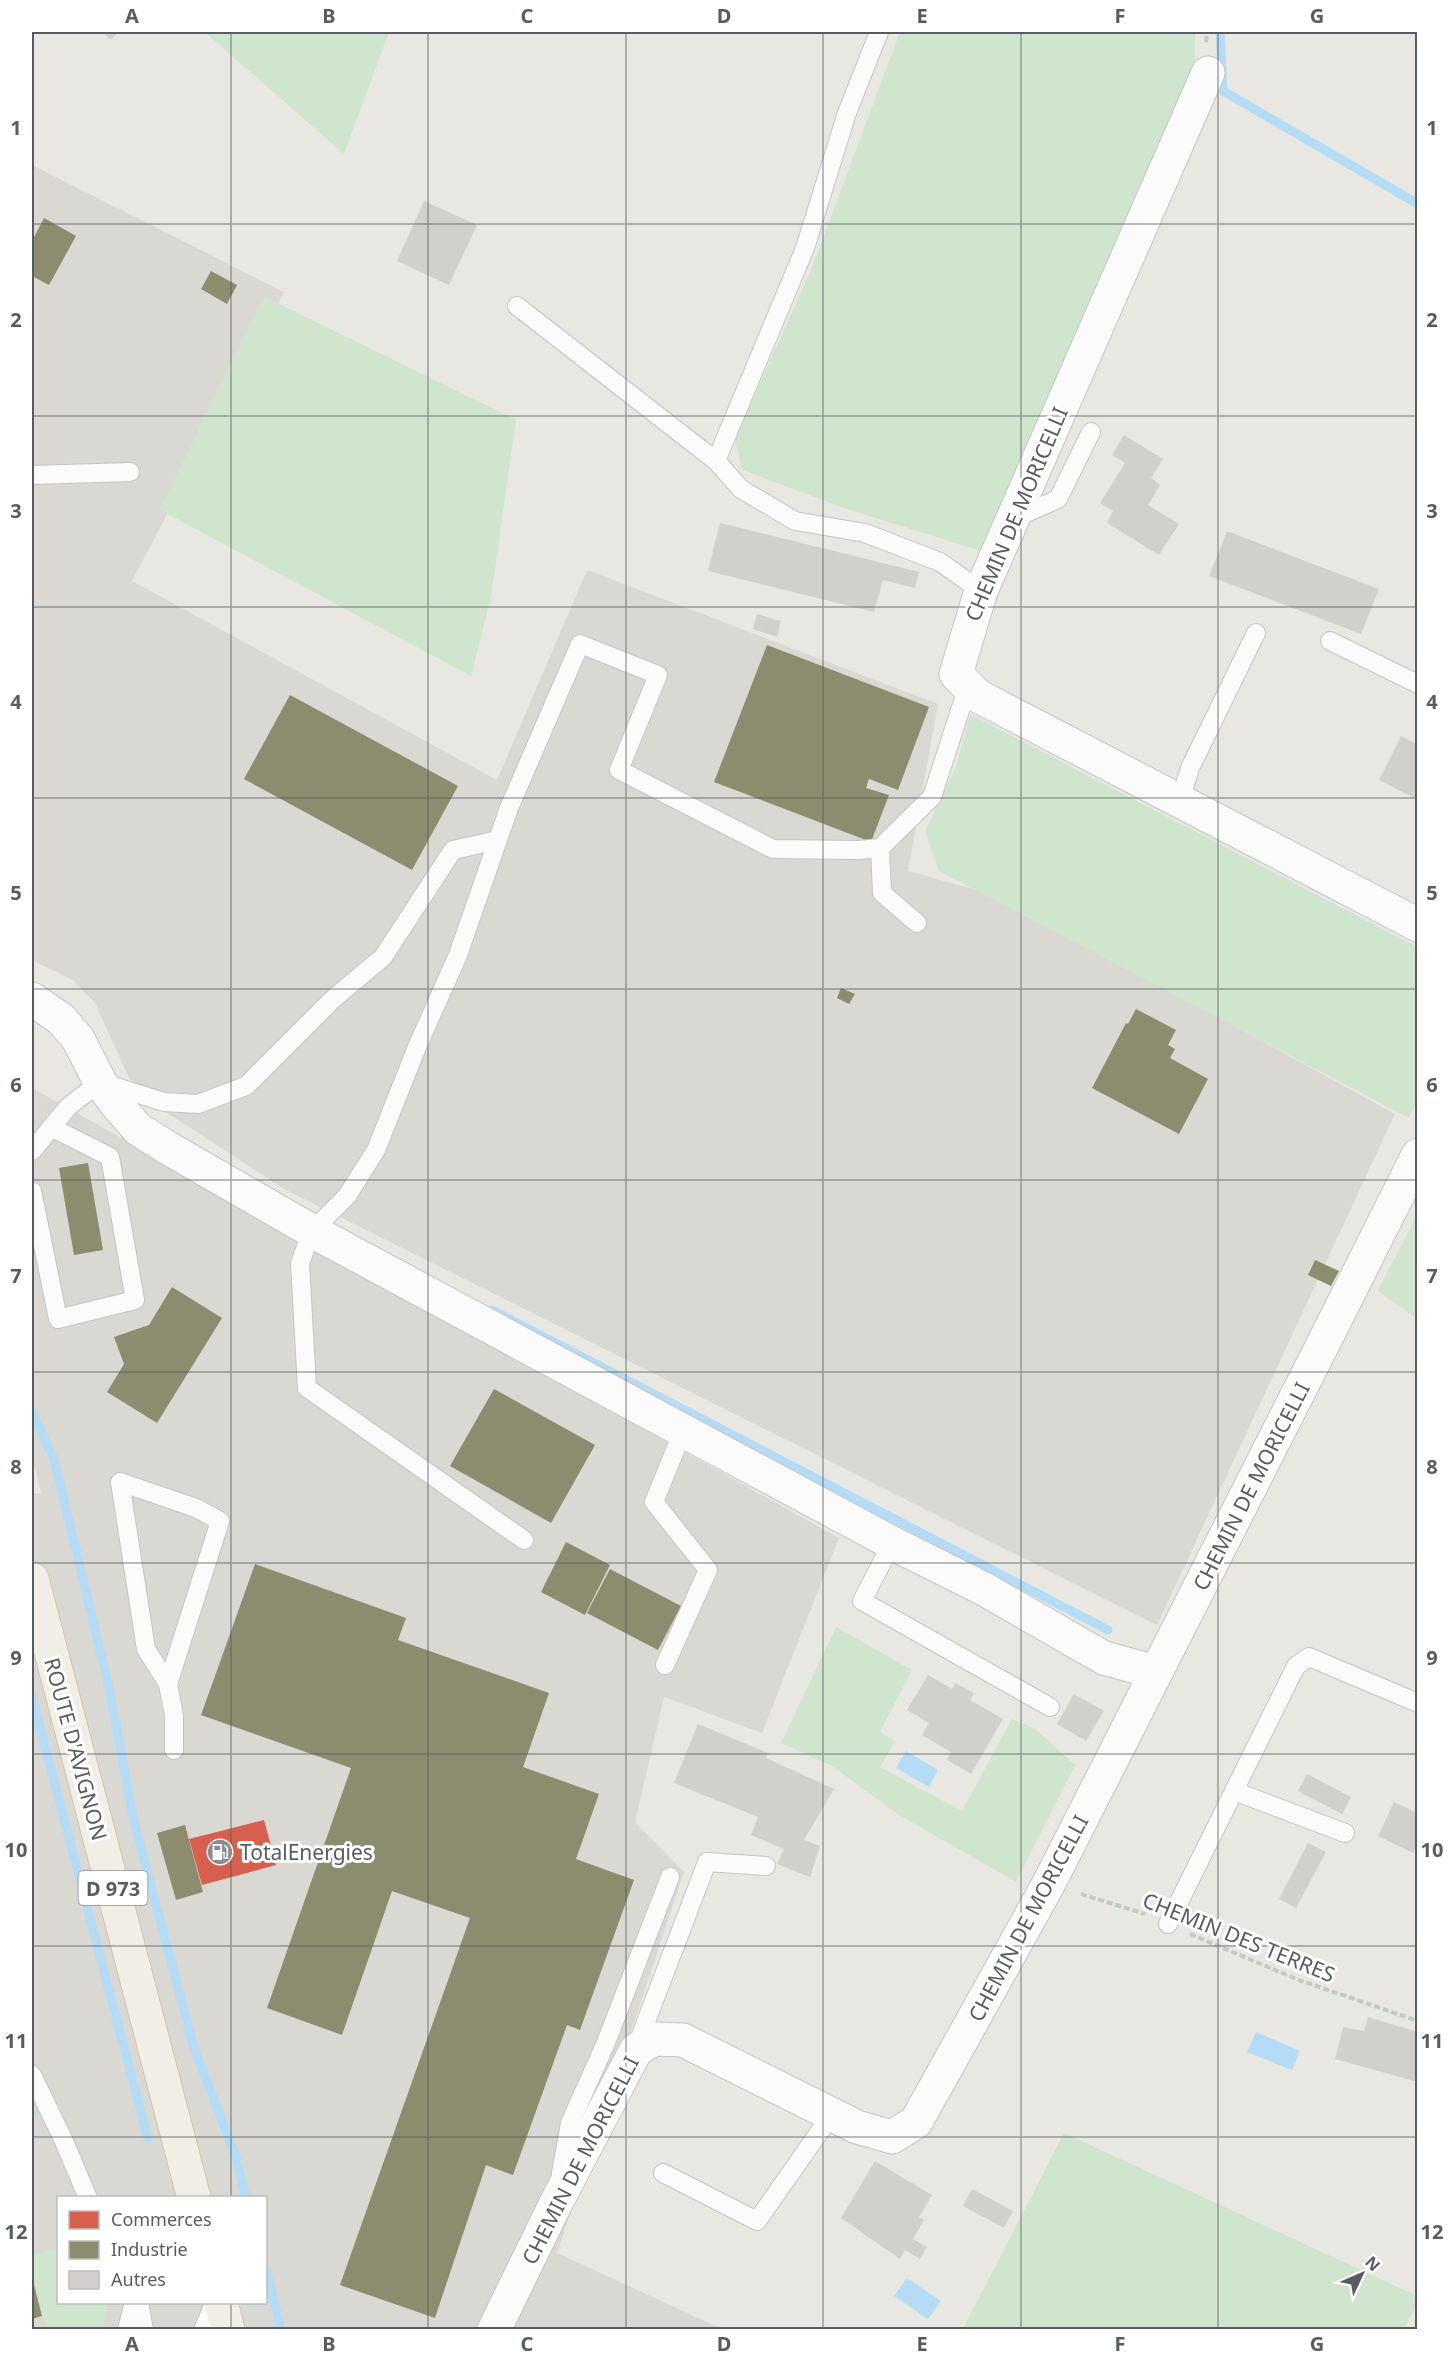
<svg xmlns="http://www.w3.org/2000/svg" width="1449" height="2361" font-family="'Noto Sans',sans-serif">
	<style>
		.industrial { fill: #d9d8d3; fill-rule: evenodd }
		.green { fill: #d0e5cd }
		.water { fill: #b4dcf6 }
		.shops { fill: #d6604d }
		.industry { fill: #8c8c6e }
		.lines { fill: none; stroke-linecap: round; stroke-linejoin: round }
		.stream { stroke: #b4dcf6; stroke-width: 9 }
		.building { fill: #d1d0cd }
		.lane-casing { stroke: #c5c5c4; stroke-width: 20 }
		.street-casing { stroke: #c5c5c4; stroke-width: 35 }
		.primary-casing { stroke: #d0c6af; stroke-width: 35 }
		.path { stroke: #c3c9c5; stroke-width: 4; stroke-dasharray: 6 3; stroke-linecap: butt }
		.lane { stroke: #fcfbfb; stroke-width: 18 }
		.street { stroke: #fcfbfb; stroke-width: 33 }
		.primary { stroke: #f1efe5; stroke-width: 33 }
		.grid { fill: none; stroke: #585c60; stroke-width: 1.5; stroke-opacity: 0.55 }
		.labels { text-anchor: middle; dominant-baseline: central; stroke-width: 6; stroke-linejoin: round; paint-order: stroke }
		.shield { fill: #fff; stroke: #8a8d90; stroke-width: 1.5 }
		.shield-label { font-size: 20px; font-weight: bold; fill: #585c60 }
		.street-label { font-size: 21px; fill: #585c60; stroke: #fff }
		.poi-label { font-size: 21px; fill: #585c60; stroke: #fff; text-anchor: start }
		.neatline { fill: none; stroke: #585c60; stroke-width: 2 }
		.grid-label { font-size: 20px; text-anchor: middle; font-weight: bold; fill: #585c60 }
	</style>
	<rect width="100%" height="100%" fill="#e8e7e2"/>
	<!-- industrial -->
	<g class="industrial">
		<path d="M32 165 284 292 132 581 497 780 587 570 938 704 908 871 995 895 1395 1114 1157 1625 284 1189 160 1108 129 1078 95 1003 73 980 32 960Z"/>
		<path d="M32 1088 839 1538 762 1733 664 1697 635 1822 684 1872 557 2253 722 2329H32V1493L41 1494 32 1454ZM58 2198H266V2302H58Z"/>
	</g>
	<!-- green -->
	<g class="green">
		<path d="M205 32H389L344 154Z"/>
		<path d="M900 32H1195V69L981 551 841 507 742 470 735 439 813 265Z"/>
		<path d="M263 296 516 420 491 597 471 676 160 510Z"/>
		<path d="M970 714 1417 947V1101L1409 1118 939 871 925 831 956 767Z"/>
		<path d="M1417 1215 1418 1319H1417L1378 1291Z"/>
		<path d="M836 1627 912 1670 880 1732 895 1741 880 1767 962 1811 1012 1719 1034 1728 1075 1765 1016 1882 899 1815 832 1766 781 1743Z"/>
		<path d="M1064 2133 1417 2296V2305L1404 2329H963Z"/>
		<path d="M51 2250H58V2302L108 2303 103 2329H46L32 2274V2254Z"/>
	</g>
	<!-- water -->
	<g class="water">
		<path d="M906 1751 938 1770 929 1787 896 1768Z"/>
		<path d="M1256 2032 1300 2051 1292 2070 1247 2052Z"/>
		<path d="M907 2278 941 2301 928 2319 894 2296Z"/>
	</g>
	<!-- shops -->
	<path class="shops" d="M264 1820 276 1865 202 1885 189 1839Z"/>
	<!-- industry -->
	<g class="industry">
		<path d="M44 218 76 236 49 285 32 276V241Z"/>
		<path d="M211 271 237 285 227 304 201 289Z"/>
		<path d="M767 645 929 707 898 790 869 779 866 788 889 795 871 842 714 782Z"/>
		<path d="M290 695 458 786 412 870 244 779Z"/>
		<path d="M841 988 855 994 849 1004 837 998Z"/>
		<path d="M1136 1009 1176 1030 1168 1045 1175 1049 1170 1058 1208 1079 1179 1134 1092 1088 1126 1023 1128 1024Z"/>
		<path d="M88 1163 103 1250 74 1255 59 1168Z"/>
		<path d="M1315 1260 1339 1271 1331 1286 1308 1275Z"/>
		<path d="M172 1287 222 1318 157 1423 107 1392 124 1364 114 1337 149 1325Z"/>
		<path d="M494 1389 595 1445 551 1523 450 1466Z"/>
		<path d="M566 1542 610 1565 585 1615 541 1592Z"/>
		<path d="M255 1564 406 1618 398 1640 549 1693 523 1767 599 1794 576 1859 634 1880 580 2030 567 2025 513 2175 486 2165 435 2318 340 2285 470 1918 392 1891 342 2035 267 2008 351 1768 201 1715Z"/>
		<path d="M610 1569 681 1606 658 1650 587 1613Z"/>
		<path d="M185 1825 203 1892 176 1900 157 1833Z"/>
		<path d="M32 2277 42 2316 32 2319Z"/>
	</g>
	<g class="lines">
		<!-- stream -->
		<g class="stream">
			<path d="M1220 32 1223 91 1418 204"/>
			<path d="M492 1310 1108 1630"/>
			<path d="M32 1412 54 1459 109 1687 134 1821 194 2048 235 2154 246 2198"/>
			<path d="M32 1697 148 2139"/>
			<path d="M266 2269 281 2330"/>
		</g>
	</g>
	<!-- building -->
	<g class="building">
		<path d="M102 32H119L111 40Z"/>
		<path d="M424 201 477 225 449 285 397 261Z"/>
		<path d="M1124 435 1163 459 1151 478 1160 485 1148 505 1179 524 1159 555 1107 523 1113 511 1100 503 1125 463 1112 455Z"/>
		<path d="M720 523 919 572 915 588 883 580 874 612 708 571Z"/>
		<path d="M1227 531 1379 589 1361 634 1209 576Z"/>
		<path d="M757 614 781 621 777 637 753 629Z"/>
		<path d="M1401 736 1418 745V800L1379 780Z"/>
		<path d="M928 1675 952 1689 955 1683 974 1693 970 1700 1003 1719 971 1774 947 1760 951 1752 922 1735 929 1723 907 1710Z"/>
		<path d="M1074 1694 1104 1711 1086 1741 1057 1724Z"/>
		<path d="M698 1724 768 1753 766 1758 834 1789 804 1840 820 1846 810 1877 777 1864 784 1849 751 1835 758 1817 674 1783Z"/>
		<path d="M1307 1774 1351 1797 1342 1814 1298 1791Z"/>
		<path d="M1394 1802 1418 1813V1844L1413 1853 1378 1836Z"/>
		<path d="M1308 1843 1326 1852 1296 1908 1279 1899Z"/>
		<path d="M1368 2017 1418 2032V2082L1335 2059 1343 2027 1364 2031Z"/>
		<path d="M875 2161 932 2195 919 2217 924 2220 913 2239 927 2247 920 2259 905 2250 900 2259 841 2218Z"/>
		<path d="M972 2189 1013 2211 1004 2228 963 2206Z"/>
	</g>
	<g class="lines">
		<!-- lane casing -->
		<g class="lane-casing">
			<g id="lane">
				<path d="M517 306 716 461 741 489 795 521 865 533 940 562 981 591"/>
				<path d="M716 461 805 248 847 113 879 32"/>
				<path d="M32 475 130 472"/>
				<path d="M1012 519 1058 499 1091 432"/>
				<path d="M1330 641 1418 684"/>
				<path d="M1180 801 1190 768 1256 633"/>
				<path d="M880 848 882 893 917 923"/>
				<path d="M32 1151 68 1107 100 1082 164 1102 198 1104 246 1086 333 999 383 957 453 850 498 840"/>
				<path d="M32 1191 58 1319 135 1300 110 1157 51 1127"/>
				<path d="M524 1540 307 1388 300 1263 312 1231 347 1196 376 1150 417 1047 458 955 509 808 580 644 658 675 619 770 773 849 858 850 880 848 932 797 968 686"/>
				<path d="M892 1543 862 1601 1050 1707"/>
				<path d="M665 1665 708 1570 654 1502 683 1431"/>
				<path d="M168 1684 220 1521 196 1508 120 1482 146 1649 168 1684 174 1716V1750"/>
				<path d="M1234 1791 1345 1833"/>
				<path d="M1168 1924 1296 1666 1309 1657 1418 1703"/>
				<path d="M636 2048 707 1862 766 1866"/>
				<path d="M32 2075 63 2139 88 2198"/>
				<path d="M561 2173 570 2123 605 2045 670 1877"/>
				<path d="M663 2173 757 2221 832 2114"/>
				<path d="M139 2302 144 2330"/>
				<path d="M127 2330 134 2302"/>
				<path d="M203 2330 215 2302"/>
			</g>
		</g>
		<!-- street casing -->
		<g class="street-casing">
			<g id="street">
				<path d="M1208 73 981 591 956 674 978 696 1418 925"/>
				<path d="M32 999 61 1019 78 1039 100 1082 117 1105 138 1129 168 1148 312 1231 892 1543 984 1589 1104 1658 1155 1672"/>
				<path d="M494 2330 555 2205 636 2050 654 2039 683 2040 857 2127 892 2137 916 2122 1048 1885 1321 1348 1418 1155"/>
			</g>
		</g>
		<!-- primary casing -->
		<g class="primary-casing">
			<g id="primary">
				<path d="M32 1579 194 2198"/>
				<path d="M221 2302 228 2330"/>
			</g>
		</g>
		<!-- path -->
		<g class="path">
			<path d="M1206 42 1207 32"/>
			<path d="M1081 1894 1145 1914"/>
			<path d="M1190 1934 1299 1980 1418 2021"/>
		</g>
		<!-- lane -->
		<use href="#lane" class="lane"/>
		<!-- street -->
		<use href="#street" class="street"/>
		<!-- primary -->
		<use href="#primary" class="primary"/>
	</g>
	<!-- grid -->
	<path class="grid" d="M231 32V2198M428 32V2330M626 32V2330M823 32V2330M1021 32V2330M1218 32V2330M32 224H1418M32 416H1418M32 607H1418M32 798H1418M32 989H1418M32 1180H1418M32 1372H1418M32 1563H1418M32 1754H1418M32 1946H1418M32 2137H1418M231 2302V2330"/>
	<!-- icons -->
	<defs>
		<g id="fuel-disc" transform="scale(1.35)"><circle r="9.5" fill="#8a8d8e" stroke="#fff"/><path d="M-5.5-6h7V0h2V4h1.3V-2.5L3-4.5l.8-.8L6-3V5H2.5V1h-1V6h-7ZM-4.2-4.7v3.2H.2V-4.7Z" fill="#fff"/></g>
	</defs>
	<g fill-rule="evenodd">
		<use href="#fuel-disc" x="220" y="1852"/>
	</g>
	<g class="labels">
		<!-- shield labels -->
		<rect class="shield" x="78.5" y="1871" width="69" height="34" rx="4.5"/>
		<g class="shield-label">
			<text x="113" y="1888">D 973</text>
		</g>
		<!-- street labels -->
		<g class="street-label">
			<text transform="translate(1016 514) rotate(-67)">CHEMIN DE MORICELLI</text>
			<text transform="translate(1251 1486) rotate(-63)">CHEMIN DE MORICELLI</text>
			<text transform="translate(76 1749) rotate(75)">ROUTE D'AVIGNON</text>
			<text transform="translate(1028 1918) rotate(-62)">CHEMIN DE MORICELLI</text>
			<text transform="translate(1239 1937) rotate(22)">CHEMIN DES TERRES</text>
			<text transform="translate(580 2160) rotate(-63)">CHEMIN DE MORICELLI</text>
		</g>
		<!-- poi labels -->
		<g class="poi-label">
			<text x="240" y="1852">TotalEnergies</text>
		</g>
	</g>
	<!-- border -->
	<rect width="1449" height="2361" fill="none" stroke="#ffffff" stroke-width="66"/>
	<!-- legend -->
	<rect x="57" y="2196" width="210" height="108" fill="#ffffff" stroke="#bcbebf" stroke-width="1.5"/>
	<rect x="69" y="2211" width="30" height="18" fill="#d6604d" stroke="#bcbebf" stroke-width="1.5"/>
	<text x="111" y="2226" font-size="18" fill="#585c60">Commerces</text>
	<rect x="69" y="2241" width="30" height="18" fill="#8c8c6e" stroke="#bcbebf" stroke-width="1.5"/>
	<text x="111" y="2256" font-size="18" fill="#585c60">Industrie</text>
	<rect x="69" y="2271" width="30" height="18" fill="#d1d0cd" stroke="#bcbebf" stroke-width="1.5"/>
	<text x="111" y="2286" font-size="18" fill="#585c60">Autres</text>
	<!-- north arrow -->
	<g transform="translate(1362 2274) rotate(46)" stroke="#ffffff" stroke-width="4.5" paint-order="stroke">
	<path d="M0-4.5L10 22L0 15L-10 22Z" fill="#585c60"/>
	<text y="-9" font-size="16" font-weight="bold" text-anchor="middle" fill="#585c60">N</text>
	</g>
	<rect x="33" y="33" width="1383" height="2295" class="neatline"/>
	<g class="grid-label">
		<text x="132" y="23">A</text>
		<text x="329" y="23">B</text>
		<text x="527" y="23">C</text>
		<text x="724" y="23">D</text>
		<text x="922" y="23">E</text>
		<text x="1120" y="23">F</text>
		<text x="1317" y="23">G</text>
		<text x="16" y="135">1</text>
		<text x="1432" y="135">1</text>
		<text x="16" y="327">2</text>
		<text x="1432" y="327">2</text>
		<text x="16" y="518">3</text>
		<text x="1432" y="518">3</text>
		<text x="16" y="709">4</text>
		<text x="1432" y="709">4</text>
		<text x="16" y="900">5</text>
		<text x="1432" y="900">5</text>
		<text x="16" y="1092">6</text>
		<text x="1432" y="1092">6</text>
		<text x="16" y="1283">7</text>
		<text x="1432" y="1283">7</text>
		<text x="16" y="1474">8</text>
		<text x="1432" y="1474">8</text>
		<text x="16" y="1665">9</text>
		<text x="1432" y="1665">9</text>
		<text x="16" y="1857">10</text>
		<text x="1432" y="1857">10</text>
		<text x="16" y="2048">11</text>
		<text x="1432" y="2048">11</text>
		<text x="16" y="2239">12</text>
		<text x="1432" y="2239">12</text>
		<text x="132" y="2351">A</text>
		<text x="329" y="2351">B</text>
		<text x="527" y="2351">C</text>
		<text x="724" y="2351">D</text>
		<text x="922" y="2351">E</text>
		<text x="1120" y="2351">F</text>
		<text x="1317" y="2351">G</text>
	</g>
</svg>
